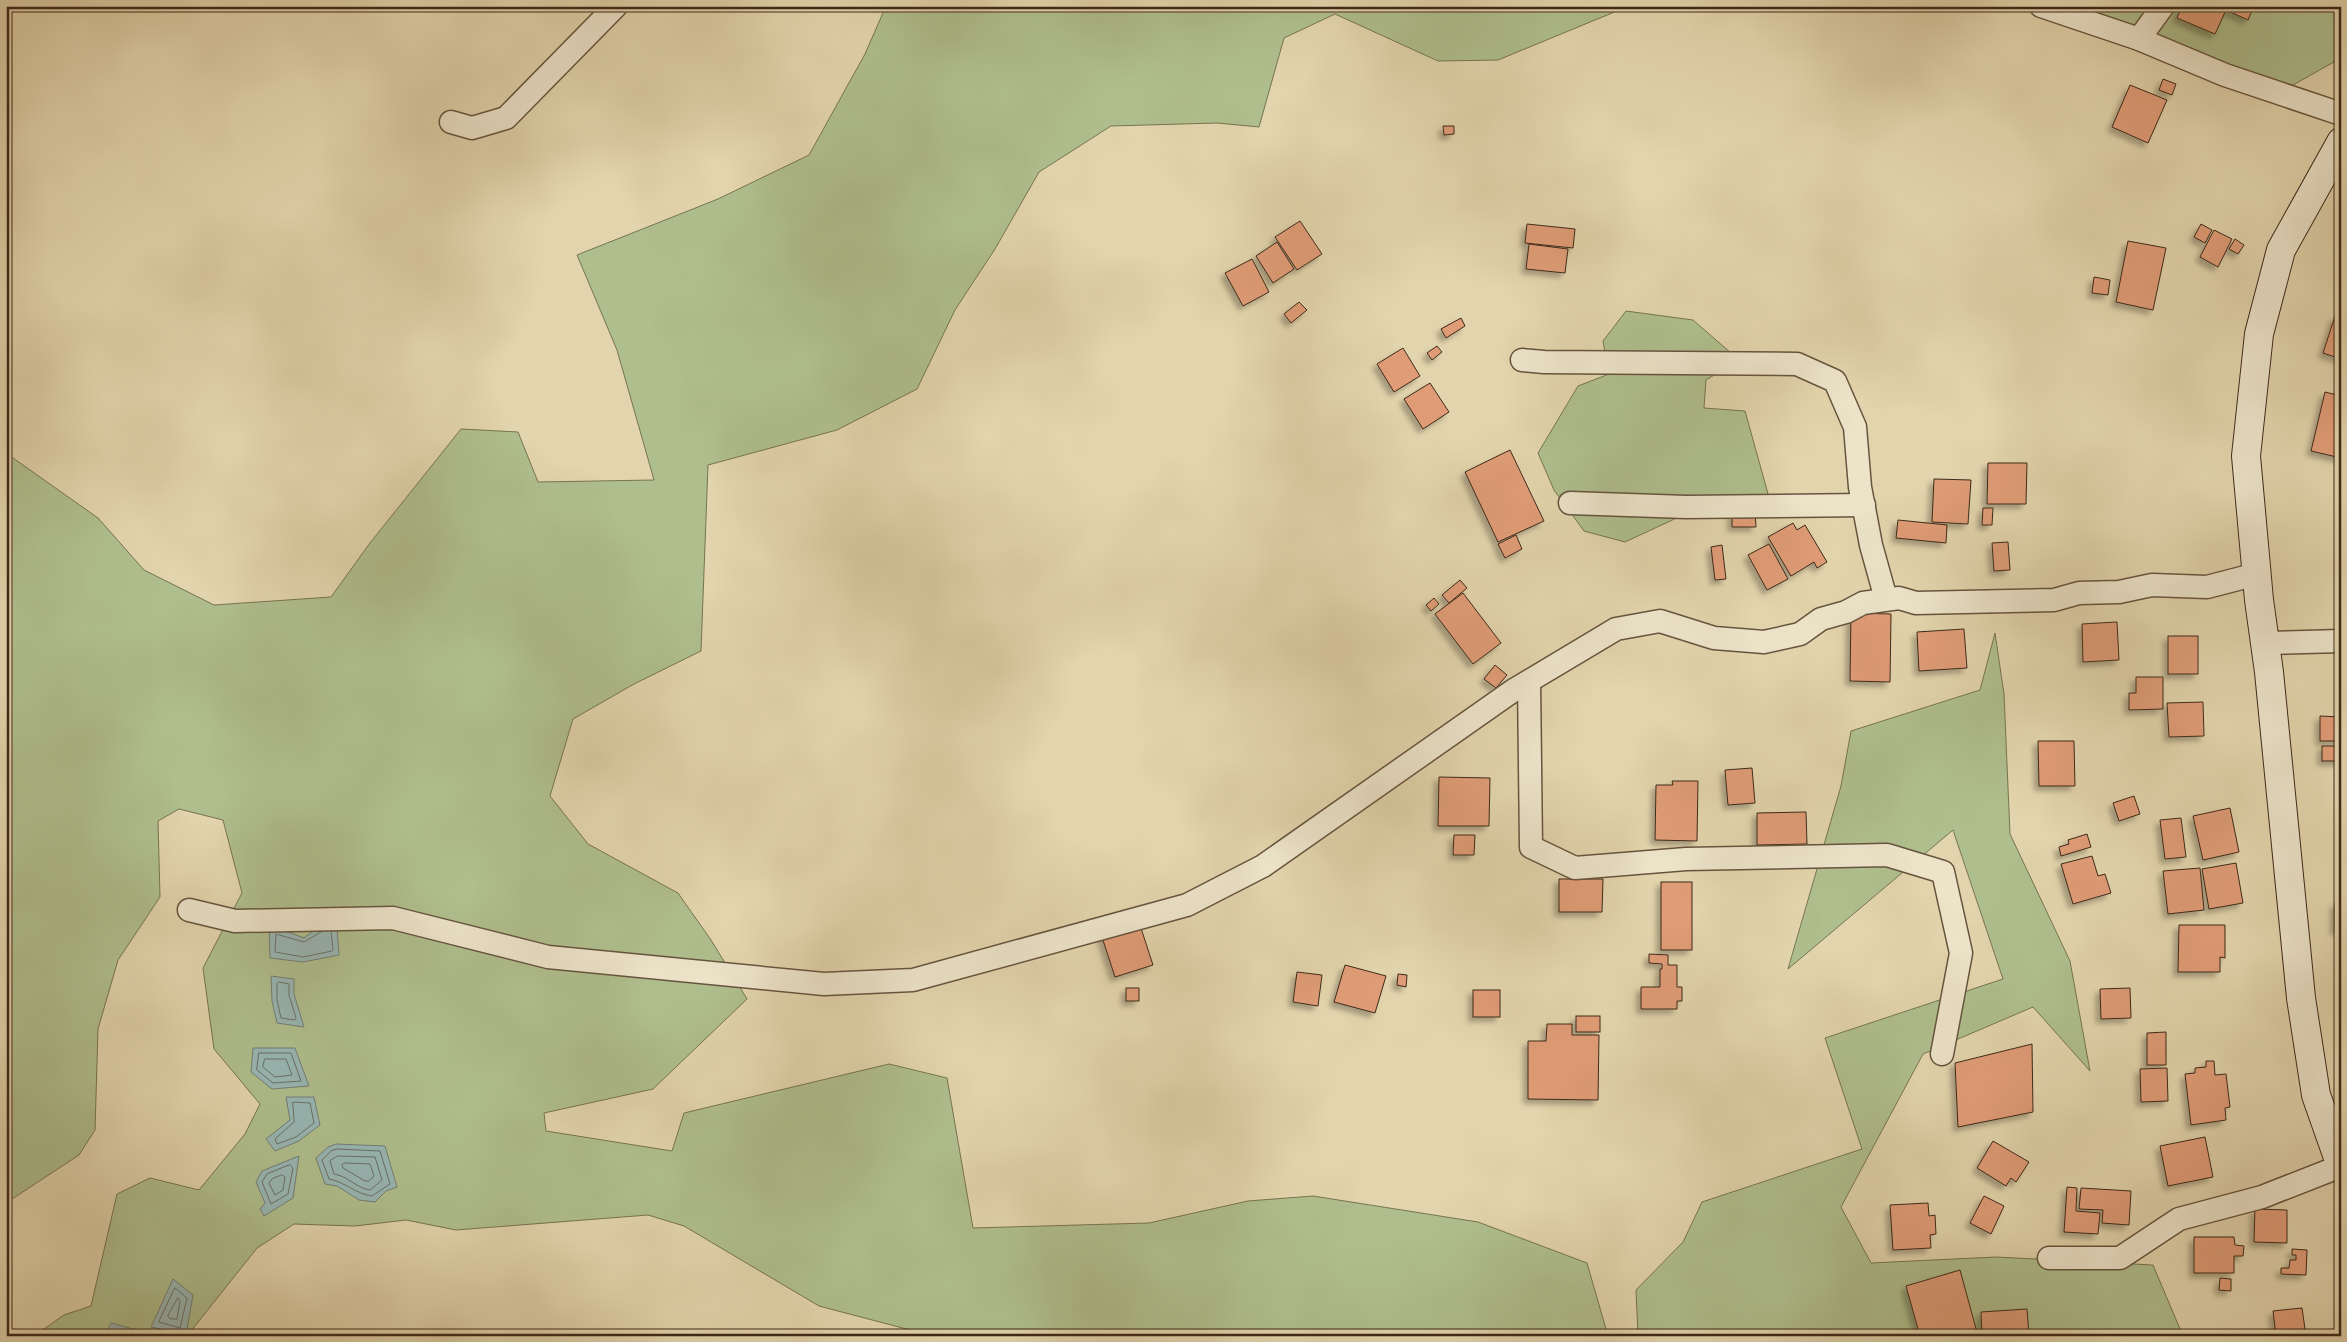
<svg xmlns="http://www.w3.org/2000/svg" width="2347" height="1342" font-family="Cardo,serif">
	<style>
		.green { fill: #afbe8d; stroke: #767453 }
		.water { fill: #98b6b3; stroke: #747e75 }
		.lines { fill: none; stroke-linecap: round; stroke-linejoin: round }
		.shore { stroke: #6b7066; stroke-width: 1 }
		.building { fill: #df9c77; stroke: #3e2919; filter: url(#shadow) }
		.minor-casing { stroke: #67543e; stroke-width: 25 }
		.secondary-casing { stroke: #3e2919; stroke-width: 30 }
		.minor { stroke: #ece3c9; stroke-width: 22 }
		.secondary { stroke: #ece3c9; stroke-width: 28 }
	</style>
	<defs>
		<filter id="shadow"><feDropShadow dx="-4.5" dy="4.5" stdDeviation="2.5" flood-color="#0004"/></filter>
	</defs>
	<rect width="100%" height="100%" fill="#e2d4ac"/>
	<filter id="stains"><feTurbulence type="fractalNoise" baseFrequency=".004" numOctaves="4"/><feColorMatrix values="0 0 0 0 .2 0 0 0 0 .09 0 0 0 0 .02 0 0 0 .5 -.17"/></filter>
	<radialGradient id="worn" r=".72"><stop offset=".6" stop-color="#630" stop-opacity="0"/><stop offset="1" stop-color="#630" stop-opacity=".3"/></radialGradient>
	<!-- green -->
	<g class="green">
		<path d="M886 6H1629L1498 60 1438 61 1335 14 1284 38 1259 127 1217 123 1111 126 1039 172 995 249 955 310 917 389 837 430 708 465 701 651 634 684 573 719 550 796 588 844 678 893 711 940 747 999 653 1089 544 1113 546 1131 672 1151 684 1113 889 1064 947 1078 973 1228 1149 1223 1248 1201 1313 1196 1478 1222 1587 1263 1608 1336H933L819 1306 684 1226 648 1215 456 1230 406 1220 355 1226 294 1224 257 1248 187 1336H34L64 1315 91 1306 117 1194 150 1178 199 1190 245 1134 260 1104 214 1049 203 968 242 893 223 820 179 809 158 821 160 897 118 960 98 1029 95 1130 79 1155 6 1203V453L98 518 144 570 214 605 331 597 370 543 461 429 518 432 538 482 654 480 617 350 577 255 718 199 809 155 865 54Z"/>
		<path d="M2081 6H2341V58L2293 85 2226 78 2084 20Z"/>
		<path d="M1626 311 1693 320 1739 360 1706 380 1704 408 1745 411 1770 501 1696 509 1625 542 1584 531 1554 490 1538 453 1578 386 1609 374 1603 341Z"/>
		<path d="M1995 633 2004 694 2010 834 2070 961 2090 1071 2033 1007 1923 1054 1841 1207 1871 1263 1996 1257 2153 1265 2183 1336H1638L1636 1290 1683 1242 1702 1202 1862 1149 1825 1038 2003 979 1953 830 1788 969 1841 786 1851 731 1980 690Z"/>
	</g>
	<!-- water -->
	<g class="water">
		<path d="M322 924 337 928 339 955 303 962 270 958 269 925 304 938Z"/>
		<path d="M271 976 294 979V994L304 1027 277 1023 272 1001Z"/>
		<path d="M253 1048H295L309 1086 272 1089 251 1072Z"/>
		<path d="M286 1097H314L320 1125 299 1141 275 1151 266 1139 290 1120Z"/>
		<path d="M336 1144 385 1146 397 1187 386 1191 375 1202 359 1200 337 1186 325 1184 316 1158 328 1147Z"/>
		<path d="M299 1156 293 1198 264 1216 260 1209 265 1203 256 1182 262 1171Z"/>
		<path d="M173 1279 193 1295 186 1335 151 1327Z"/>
		<path d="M111 1323 159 1336H105Z"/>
	</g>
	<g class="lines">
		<!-- shore -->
		<g class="shore">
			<path d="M321 932 304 942 276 934 275 952 303 957 332 951 333 949 331 932"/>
			<path d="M279 982 289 984V995L296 1018 295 1020 281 1018 277 1000V984Z"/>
			<path d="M259 1053H291L301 1081 273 1083 257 1070Z"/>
			<path d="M265 1059H286L292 1075 275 1077 263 1067Z"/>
			<path d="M293 1102 310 1103 314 1123 296 1137 277 1144 275 1139 294 1122Z"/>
			<path d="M337 1149 380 1151 390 1184 372 1196C356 1194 345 1182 329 1179L322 1160 331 1151Z"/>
			<path d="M338 1156 375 1157 382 1180 370 1190C356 1188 348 1176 334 1174L330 1161Z"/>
			<path d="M345 1163 370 1164 374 1176 369 1181H365L343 1168 342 1165Z"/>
			<path d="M290 1165 293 1168 288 1194 271 1204 262 1182 267 1174Z"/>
			<path d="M282 1175 285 1177 283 1190 275 1195 269 1183 272 1179Z"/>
			<path d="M175 1288 187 1298 180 1328 159 1322Z"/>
			<path d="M178 1298 180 1301 177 1319H170L168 1316Z"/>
		</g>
	</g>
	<!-- building -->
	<g class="building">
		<path d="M2182 6H2250L2253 8 2248 20 2226 10 2215 34 2177 18Z"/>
		<path d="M2163 79 2176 84 2172 95 2159 90Z"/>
		<path d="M2130 85 2167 100 2148 143 2112 127Z"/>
		<path d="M1443 126H1454V134L1444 135Z"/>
		<path d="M1300 221 1322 254 1297 270 1275 237Z"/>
		<path d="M1527 224 1575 229 1573 248 1525 243Z"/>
		<path d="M2201 224 2212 230 2205 243 2194 237Z"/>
		<path d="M2214 230 2232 239 2218 267 2200 257Z"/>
		<path d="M2235 239 2244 245 2238 254 2229 249Z"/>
		<path d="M2128 241 2166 248 2153 310 2116 302Z"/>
		<path d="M1277 242 1294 269 1273 283 1256 256Z"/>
		<path d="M1529 244 1568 249 1565 273 1526 269Z"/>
		<path d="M1252 259 1269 292 1243 306 1225 273Z"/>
		<path d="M2094 277 2110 280 2108 295 2092 293Z"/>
		<path d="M1299 302 1307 310 1291 323 1284 314Z"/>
		<path d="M2335 316 2341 318V359L2323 353Z"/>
		<path d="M1461 318 1465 326 1446 338 1441 329Z"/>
		<path d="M1437 346 1442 352 1432 360 1427 353Z"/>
		<path d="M1403 348 1420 376 1394 392 1377 364Z"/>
		<path d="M1430 383 1449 412 1423 429 1404 399Z"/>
		<path d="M2325 392 2341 396V458L2311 451Z"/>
		<path d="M1510 450 1544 521 1498 542 1465 472Z"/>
		<path d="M1988 463H2027L2026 504H1987Z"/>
		<path d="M1934 479 1971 480 1968 524 1932 522Z"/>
		<path d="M1983 508H1993L1992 525H1982Z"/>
		<path d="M1732 510H1755L1756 527H1732Z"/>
		<path d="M1898 520 1947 525 1946 543 1896 538Z"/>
		<path d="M1793 523 1797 530 1805 525 1827 562 1817 568 1814 562 1791 576 1768 537Z"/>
		<path d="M1516 535 1522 549 1505 558 1498 544Z"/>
		<path d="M2008 542 2010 570 1994 571 1992 543Z"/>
		<path d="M1769 544 1788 579 1767 590 1748 555Z"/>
		<path d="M1722 545 1726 579 1715 580 1711 547Z"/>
		<path d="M1460 580 1467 588 1449 603 1442 595Z"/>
		<path d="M1463 593 1501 643 1473 664 1435 614Z"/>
		<path d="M1434 598 1439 604 1431 611 1426 605Z"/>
		<path d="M1851 613 1891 614 1890 682 1850 681Z"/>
		<path d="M2117 622 2119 660 2083 662 2082 624Z"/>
		<path d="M1964 629 1967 668 1919 671 1917 632Z"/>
		<rect x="2168" y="636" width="30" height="38"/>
		<path d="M1495 665 1507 675 1496 688 1484 679Z"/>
		<path d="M2136 677H2163V709L2129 710V693H2136Z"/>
		<path d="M2203 702 2204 736 2169 737 2167 703Z"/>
		<path d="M2320 716 2341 717V741H2320Z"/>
		<path d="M2038 741H2074L2075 786H2039Z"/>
		<rect x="2322" y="746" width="19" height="15"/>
		<path d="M1752 768 1755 803 1728 805 1725 770Z"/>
		<path d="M1439 777 1490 778 1489 826H1438Z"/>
		<path d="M1672 781H1698L1697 841 1655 840 1656 785H1673Z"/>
		<path d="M2134 796 2140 814 2119 821 2113 803Z"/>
		<path d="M2230 808 2239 852 2203 860 2193 816Z"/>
		<path d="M1806 812 1807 844 1757 845V813Z"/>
		<path d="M2181 818 2186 857 2165 859 2160 820Z"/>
		<path d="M2087 834 2091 847 2061 856 2059 847 2069 844 2068 840Z"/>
		<path d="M1454 835H1475L1474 855H1453Z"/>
		<path d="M2092 856 2098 876 2105 874 2111 893 2073 904 2061 864Z"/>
		<path d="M2236 863 2243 903 2209 909 2202 869Z"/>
		<path d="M2200 868 2204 910 2168 914 2163 871Z"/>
		<path d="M1559 879H1603L1602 912H1559Z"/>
		<rect x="1661" y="882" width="31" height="68"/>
		<rect x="2335" y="903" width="6" height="27"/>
		<path d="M1138 919 1153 965 1115 977 1100 931Z"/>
		<path d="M2179 925H2225V958L2220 957V972H2178Z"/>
		<path d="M1649 954 1668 955V965H1677V987H1682V1001H1677V1009H1641V987H1660V969H1662V964L1649 963Z"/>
		<path d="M1345 965 1386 976 1375 1013 1334 1002Z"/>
		<path d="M1297 972 1322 975 1318 1006 1293 1002Z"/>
		<path d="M1398 974 1407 975 1406 987 1397 985Z"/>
		<rect x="1126" y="988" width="13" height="13"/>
		<path d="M2130 988 2131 1018 2101 1019 2100 989Z"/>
		<rect x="1473" y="990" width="27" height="27"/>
		<rect x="1576" y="1016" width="24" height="16"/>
		<path d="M1547 1024H1572V1035H1599L1598 1100 1528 1099V1041H1546Z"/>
		<path d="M2166 1032V1065H2147V1033Z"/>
		<path d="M2032 1044 2033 1112 1958 1127 1955 1063Z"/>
		<path d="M2206 1061H2214L2215 1075 2226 1074 2230 1107 2225 1108 2226 1120 2191 1125 2185 1074 2195 1073V1068L2206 1067Z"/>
		<path d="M2167 1068 2168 1101 2141 1102 2140 1069Z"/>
		<path d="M2205 1137 2213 1177 2168 1186 2160 1146Z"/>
		<path d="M1993 1141 2029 1162 2016 1182 2011 1178 2006 1186 1977 1168Z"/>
		<path d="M2067 1187 2077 1188 2076 1211 2100 1213 2098 1234 2064 1232Z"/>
		<path d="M2081 1188 2131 1191 2129 1225 2102 1223 2103 1210 2079 1209Z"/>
		<path d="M1984 1196 2004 1206 1991 1234 1970 1223Z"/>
		<path d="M1928 1203 1929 1216 1935 1215 1936 1234 1930 1235 1931 1248 1893 1250 1890 1205Z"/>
		<path d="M2255 1209 2287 1210V1243L2254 1242Z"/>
		<path d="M2194 1237H2234L2235 1245 2244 1246 2243 1256H2234V1273H2194Z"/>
		<path d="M2292 1249 2307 1250 2306 1275 2281 1274V1268H2289L2290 1260H2296V1255H2292Z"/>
		<path d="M1960 1270 1978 1336H1920L1906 1286Z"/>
		<path d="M2220 1278 2231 1279V1291L2219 1290Z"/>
		<path d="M2302 1308 2306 1336H2276L2273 1311Z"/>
		<path d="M2027 1309 2029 1336H1982L1981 1312Z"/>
	</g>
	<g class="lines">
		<!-- minor casing -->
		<g class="minor-casing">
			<g id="minor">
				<path d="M2041 6 2139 39 2225 75 2341 114"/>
				<path d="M2139 39 2163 6"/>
				<path d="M451 122 472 128 506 118 616 6"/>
				<path d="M1522 360 1544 362 1797 364 1835 381 1855 427 1860 487 1871 545 1886 599"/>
				<path d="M1570 503 1686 507 1864 505"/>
				<path d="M2265 643 2341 641"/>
				<path d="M1529 682 1531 847 1575 868 1686 859 1887 855 1943 872 1961 953 1942 1054"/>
				<path d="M189 910 235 921 393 918 548 957 824 984 913 980 1187 905 1263 866 1514 690 1616 629 1660 621 1714 638 1764 642 1800 634 1821 619 1846 612 1863 603 1899 598 1916 603 2054 600 2079 593 2119 592 2152 585 2207 587 2257 574"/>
				<path d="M2049 1258H2120L2179 1219 2262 1197 2341 1166"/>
			</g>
		</g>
		<!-- secondary casing -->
		<g class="secondary-casing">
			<path id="secondary" d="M2341 142 2281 250 2259 334 2246 456 2259 600 2269 672 2301 998 2316 1095 2341 1166"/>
		</g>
		<!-- minor -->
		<use href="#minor" class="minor"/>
		<!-- secondary -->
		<use href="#secondary" class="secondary"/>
	</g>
	<!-- margin -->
	<rect width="2347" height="1342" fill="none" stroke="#e2d4ac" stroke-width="25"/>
	<rect x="8" y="8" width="2332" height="1327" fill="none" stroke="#3e2919" stroke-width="2.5"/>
	<rect x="12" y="12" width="2322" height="1317" fill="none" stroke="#3e2919"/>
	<rect width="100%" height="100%" filter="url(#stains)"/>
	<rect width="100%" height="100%" fill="url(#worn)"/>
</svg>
